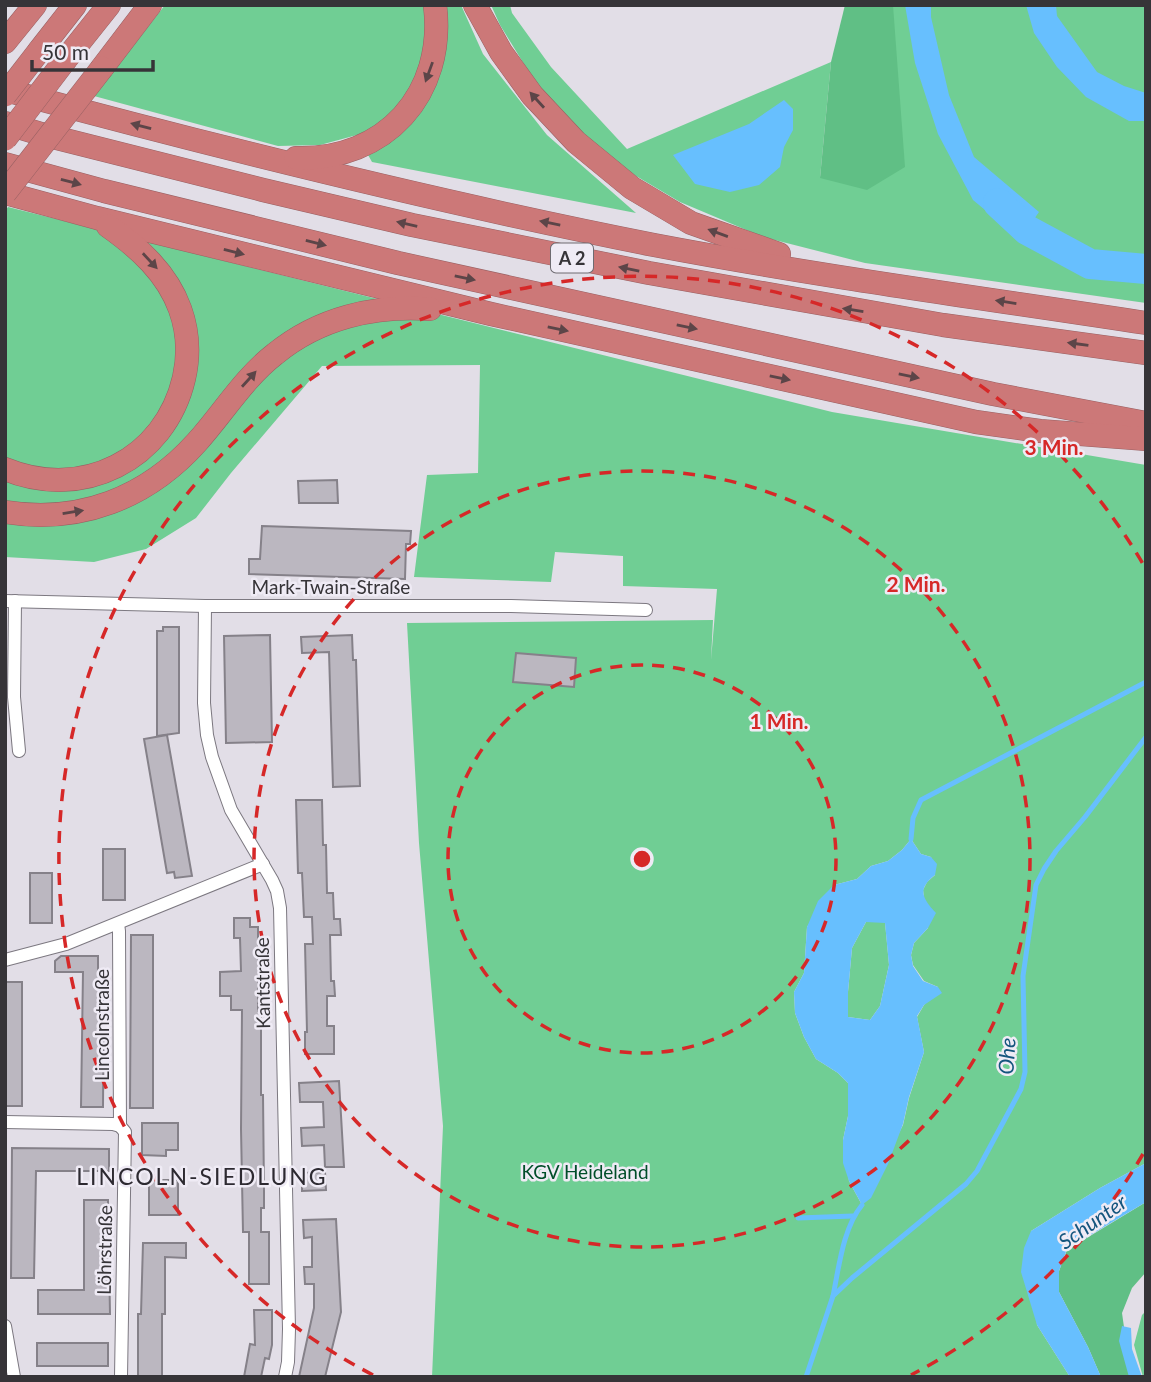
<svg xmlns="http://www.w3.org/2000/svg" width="1151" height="1382" font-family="Lato,sans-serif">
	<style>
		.green { fill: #70ce94; fill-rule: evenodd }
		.forest { fill: #60bf85 }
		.water { fill: #67bffe; fill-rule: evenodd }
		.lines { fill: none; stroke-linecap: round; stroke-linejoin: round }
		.stream { stroke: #67bffe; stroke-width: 5 }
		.river { stroke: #67bffe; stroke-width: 30 }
		.building { fill: #bbb7c0; stroke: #858189; stroke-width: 2 }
		.minor-casing { stroke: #7c7880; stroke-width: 14 }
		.motorway-casing { stroke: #986062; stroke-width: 24 }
		.minor { stroke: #fff; stroke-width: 12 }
		.motorway { stroke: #cc7878; stroke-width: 23 }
		.motorway-bridge-casing { stroke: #986062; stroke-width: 24; stroke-linecap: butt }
		.motorway-bridge { stroke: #cc7878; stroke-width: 23 }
		.oneway { fill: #5c4548 }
		.ring { fill: none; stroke: #d62828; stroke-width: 3.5; stroke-dasharray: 12 9 }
		.labels { text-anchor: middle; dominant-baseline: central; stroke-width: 5; stroke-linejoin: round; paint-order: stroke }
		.shield { fill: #efebf5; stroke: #6e6b71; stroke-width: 2 }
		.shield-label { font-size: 18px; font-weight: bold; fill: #363438 }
		.street-label { font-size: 19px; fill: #363438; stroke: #efebf5 }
		.park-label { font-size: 19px; fill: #004e2a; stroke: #efebf5 }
		.water-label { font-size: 21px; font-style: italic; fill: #14557e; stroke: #efebf5 }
		.quarter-label { font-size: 23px; letter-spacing: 2px; fill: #2d2a31; stroke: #efebf5 }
		.centre { fill: #d62828; stroke: #efebf5; stroke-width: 3.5 }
		.ring-label { font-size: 21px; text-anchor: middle; font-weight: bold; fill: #d62828; stroke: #efebf5; stroke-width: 5; stroke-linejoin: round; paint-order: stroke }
	</style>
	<rect width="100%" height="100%" fill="#e2dee7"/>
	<!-- green -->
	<g class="green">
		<path d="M165 5H461L483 54 547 135 636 213 372 162 357 135 320 145 278 146 94 96Z"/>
		<path d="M491 5H510L512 13 551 67 627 149 831 62 820 178 893 5H1146V303L865 263 763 237 680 202 604 157 543 95 500 25Z"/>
		<path d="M8 207 832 412 1146 465V1163L1100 1188 1031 1231 1037 1325 1070 1377H432L443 1126 419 843 407 623 713 620 711 660 717 589 623 586V556L555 552 551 582 414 577 427 475 478 473 480 365 322 366 231 473 196 518 146 549 94 562 5 557V211ZM911 839 921 854 931 857 935 875 927 882 923 890 928 928 914 943 911 955 913 965 924 981 938 987 924 1005 917 1017 924 1052 909 1098 903 1125 862 1205 849 1181 843 1140 848 1116V1083L838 1073 816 1059 804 1037 795 1013 794 992 804 973 807 927 834 885 857 879 871 866 888 861 902 850Z"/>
		<path d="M866 922H885L889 965 880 1006 870 1020 848 1017V992L852 948Z"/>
		<path d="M1146 1311V1377H1143L1134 1345 1142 1315Z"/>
	</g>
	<!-- forest -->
	<g class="forest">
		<path d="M845 5H893L905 167 867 190 820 178 831 62Z"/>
		<path d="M1146 1202V1272L1132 1288 1122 1313 1131 1377H1101L1088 1347 1059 1292V1271L1067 1250Z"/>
	</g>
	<!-- water -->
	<g class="water">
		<path d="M905 5H931V17L949 95 974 157 1039 212 1020 239 973 200 938 134 915 63Z"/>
		<path d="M1026 5H1056L1057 16 1097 72 1124 86 1146 93V121H1129L1086 97 1057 67 1034 33Z"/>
		<path d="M784 100 793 109V130L784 147 780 167 759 185 730 192 695 184 673 155 749 124Z"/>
		<path d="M911 839 921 854 931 857 937 864 935 875C917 889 922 898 936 913L928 928 914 943 911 955 913 966 923 981 938 987 942 993 924 1005 917 1016 924 1052 909 1097 903 1124 888 1164 871 1198 862 1205 849 1181 843 1163V1140L848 1116V1083L838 1073 816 1059 804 1037 795 1013 794 992 804 973 807 927 818 901 834 885 857 879 871 866 888 861 902 850ZM866 922 885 923 889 965 880 1006 870 1020 848 1017V992L852 948Z"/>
		<path d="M1146 1163V1202L1067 1249 1059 1271V1292L1088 1347 1101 1377H1070L1037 1325 1021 1272 1024 1248 1031 1231 1100 1188Z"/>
		<path d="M1122 1326 1131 1328 1132 1349 1142 1377H1129L1119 1341Z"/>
	</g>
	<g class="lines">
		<!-- stream -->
		<g class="stream">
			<path d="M911 839 913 818 921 800 1146 682"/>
			<path d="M798 1218 853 1216"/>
			<path d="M833 1296C839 1267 843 1228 862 1205"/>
			<path d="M806 1377 833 1296 852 1278 966 1184 977 1171 1013 1104 1021 1089 1025 1072 1023 976 1036 885 1044 869 1056 851 1085 817 1146 737"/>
		</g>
		<!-- river -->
		<path class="river" d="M998 203 1027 230 1090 264 1146 269"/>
	</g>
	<!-- building -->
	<g class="building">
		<path d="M337 480 338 503H299L298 481Z"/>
		<path d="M262 526 411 531 410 544H406L405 579 249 574V559H260Z"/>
		<path d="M163 627H179V733L157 736V631H163Z"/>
		<path d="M270 635 272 742 226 743 224 636Z"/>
		<path d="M352 635 353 660H356L360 786 333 787 329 652 302 653 301 637Z"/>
		<path d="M516 653 576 658 574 687 513 682Z"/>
		<path d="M167 735 192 876 175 878 174 872 167 873 144 739Z"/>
		<path d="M296 800H322L323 845H326L327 893H333L334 919H340L341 935H330L331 981H334L335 996H327V1026H334V1054H305V1032H307L305 944H313L312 917H304L302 873H298Z"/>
		<rect x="103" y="849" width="22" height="51"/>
		<rect x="30" y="873" width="22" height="50"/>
		<path d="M234 918H250V927H258V1011H261V1095H263L264 1191V1208H261V1232H269V1284H249V1232H243L241 1129 242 1010H231V996H220V972L241 971 240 938H234Z"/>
		<path d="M131 935H153V1108H130Z"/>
		<path d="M61 956H98V972H104L103 1107H81L83 972H55V961Z"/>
		<rect x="5" y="982" width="17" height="124"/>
		<path d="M339 1081 344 1167H325L324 1145 302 1146 301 1128 324 1127 323 1102H300L299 1083Z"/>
		<path d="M142 1123H178V1150H166V1156L142 1155Z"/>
		<path d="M12 1148 109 1149V1171H36L34 1278H11Z"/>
		<path d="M325 1172 326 1190 302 1191V1173Z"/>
		<rect x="149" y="1180" width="29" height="35"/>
		<path d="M84 1200H108L110 1314H38V1290H84Z"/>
		<path d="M336 1219 341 1312 325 1377H299L314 1308V1284H305L304 1267H312V1237L304 1238 303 1220Z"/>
		<path d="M143 1243H186V1258L165 1257V1314H162V1377H138V1314H141Z"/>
		<path d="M254 1310H272V1345L269 1359 265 1358 261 1377H244L250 1344 255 1345Z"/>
		<rect x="37" y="1343" width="71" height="23"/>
	</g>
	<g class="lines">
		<!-- minor casing -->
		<g class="minor-casing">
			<g id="minor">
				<path d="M5 601 205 606H511L646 610"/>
				<path d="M15 601 14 697 19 751"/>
				<path d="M205 606 204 703 207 735 212 757 231 810 272 880 277 891 280 908 289 1329 288 1362 285 1377"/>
				<path d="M118 924 119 931 120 1126 125 1132 121 1377"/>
				<path d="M5 960 66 944 263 864"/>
				<path d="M5 1122 113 1124 120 1126"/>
				<path d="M5 1326 14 1377"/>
			</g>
		</g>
		<!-- motorway casing -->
		<g class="motorway-casing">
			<g id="motorway">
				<path d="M475 5 501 52 532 95 576 142 632 188 691 223 779 254"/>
				<path d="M5 42 35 5"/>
				<path d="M39 51 75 5"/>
				<path d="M66 59 109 5"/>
				<path d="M102 68 150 5"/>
				<path d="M5 90C220 148 436 202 654 245 817 276 982 298 1146 323"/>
				<path d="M5 123 41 134 263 190 412 225 649 273 943 325 1146 353"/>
				<path d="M296 158C385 161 446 94 435 5"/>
				<path d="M5 164 104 191 398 263 993 394 1146 423"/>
				<path d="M5 193 97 218 491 314 976 422 1040 431 1146 439"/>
				<path d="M5 469C82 501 165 460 184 378 189 356 188 331 180 309 167 273 139 248 108 226"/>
				<path d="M5 512C80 524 147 498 197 442 223 413 244 378 275 354 319 318 374 305 430 309"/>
			</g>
		</g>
		<!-- minor -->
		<use href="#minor" class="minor"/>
		<!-- motorway -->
		<use href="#motorway" class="motorway"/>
		<!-- motorway-bridge casing -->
		<g class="motorway-bridge-casing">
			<g id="motorway-bridge">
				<path d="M5 95 39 51"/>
				<path d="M5 139 66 59"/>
				<path d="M5 193 102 68"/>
			</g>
		</g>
		<!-- motorway-bridge -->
		<use href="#motorway-bridge" class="motorway-bridge"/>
	</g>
	<!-- one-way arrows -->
	<defs><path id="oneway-solid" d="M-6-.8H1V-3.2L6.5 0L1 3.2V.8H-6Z" transform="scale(1.75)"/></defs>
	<g class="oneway">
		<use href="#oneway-solid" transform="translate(429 72) rotate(110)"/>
		<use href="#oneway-solid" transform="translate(537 100) rotate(-132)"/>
		<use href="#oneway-solid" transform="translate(141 126) rotate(-165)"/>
		<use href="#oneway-solid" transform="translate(71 182) rotate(15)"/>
		<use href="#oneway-solid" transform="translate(550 223) rotate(-168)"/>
		<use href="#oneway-solid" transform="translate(407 224) rotate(-167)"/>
		<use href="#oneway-solid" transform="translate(718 233) rotate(-160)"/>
		<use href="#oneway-solid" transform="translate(316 243) rotate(14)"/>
		<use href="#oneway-solid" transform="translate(234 252) rotate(14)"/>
		<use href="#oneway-solid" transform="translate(150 261) rotate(47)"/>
		<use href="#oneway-solid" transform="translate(629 269) rotate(-168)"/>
		<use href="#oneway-solid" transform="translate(465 278) rotate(12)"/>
		<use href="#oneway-solid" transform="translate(1006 302) rotate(-171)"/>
		<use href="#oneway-solid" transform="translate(853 310) rotate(-171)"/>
		<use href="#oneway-solid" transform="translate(687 327) rotate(12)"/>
		<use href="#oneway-solid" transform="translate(558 329) rotate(12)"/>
		<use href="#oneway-solid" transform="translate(1078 344) rotate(-172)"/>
		<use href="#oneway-solid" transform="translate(909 376) rotate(12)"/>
		<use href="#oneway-solid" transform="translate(780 378) rotate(12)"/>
		<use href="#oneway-solid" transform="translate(249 379) rotate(-48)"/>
		<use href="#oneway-solid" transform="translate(73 512) rotate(-9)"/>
	</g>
	<!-- distance rings -->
	<g class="ring">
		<circle cx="642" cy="859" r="194"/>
		<circle cx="642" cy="859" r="388"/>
		<path d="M1143 1154A582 582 0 0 1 911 1375M373 1375A582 582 0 1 1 1143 564"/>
	</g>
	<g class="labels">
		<!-- shield labels -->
		<rect class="shield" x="551" y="243.5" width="42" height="29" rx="5"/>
		<g class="shield-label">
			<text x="572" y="258">A 2</text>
		</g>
		<!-- street labels -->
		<g class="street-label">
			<text x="331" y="586">Mark-Twain-Straße</text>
			<text transform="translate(262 983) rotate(-91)">Kantstraße</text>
			<text transform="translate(101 1025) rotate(-90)">Lincolnstraße</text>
			<text transform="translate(104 1250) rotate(-89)">Löhrstraße</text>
		</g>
		<!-- park labels -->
		<g class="park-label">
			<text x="585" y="1171">KGV Heideland</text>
		</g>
		<!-- water labels -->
		<g class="water-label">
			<text transform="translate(1006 1056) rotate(-86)">Ohe</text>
			<text transform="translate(1092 1221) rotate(-35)">Schunter</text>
		</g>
		<!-- quarter labels -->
		<g class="quarter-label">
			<text x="202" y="1176">LINCOLN-SIEDLUNG</text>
		</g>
	</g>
	<circle cx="642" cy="859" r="10" class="centre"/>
	<g class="ring-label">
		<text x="1054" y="455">3 Min.</text>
		<text x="916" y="592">2 Min.</text>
		<text x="779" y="729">1 Min.</text>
	</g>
	<!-- border -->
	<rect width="1151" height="1382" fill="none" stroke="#363438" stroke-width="14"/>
	<!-- scale -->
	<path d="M32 60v10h121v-10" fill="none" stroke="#363438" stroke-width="3.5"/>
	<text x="42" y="60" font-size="21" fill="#363438" stroke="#efebf5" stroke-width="5" paint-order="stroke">50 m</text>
</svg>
